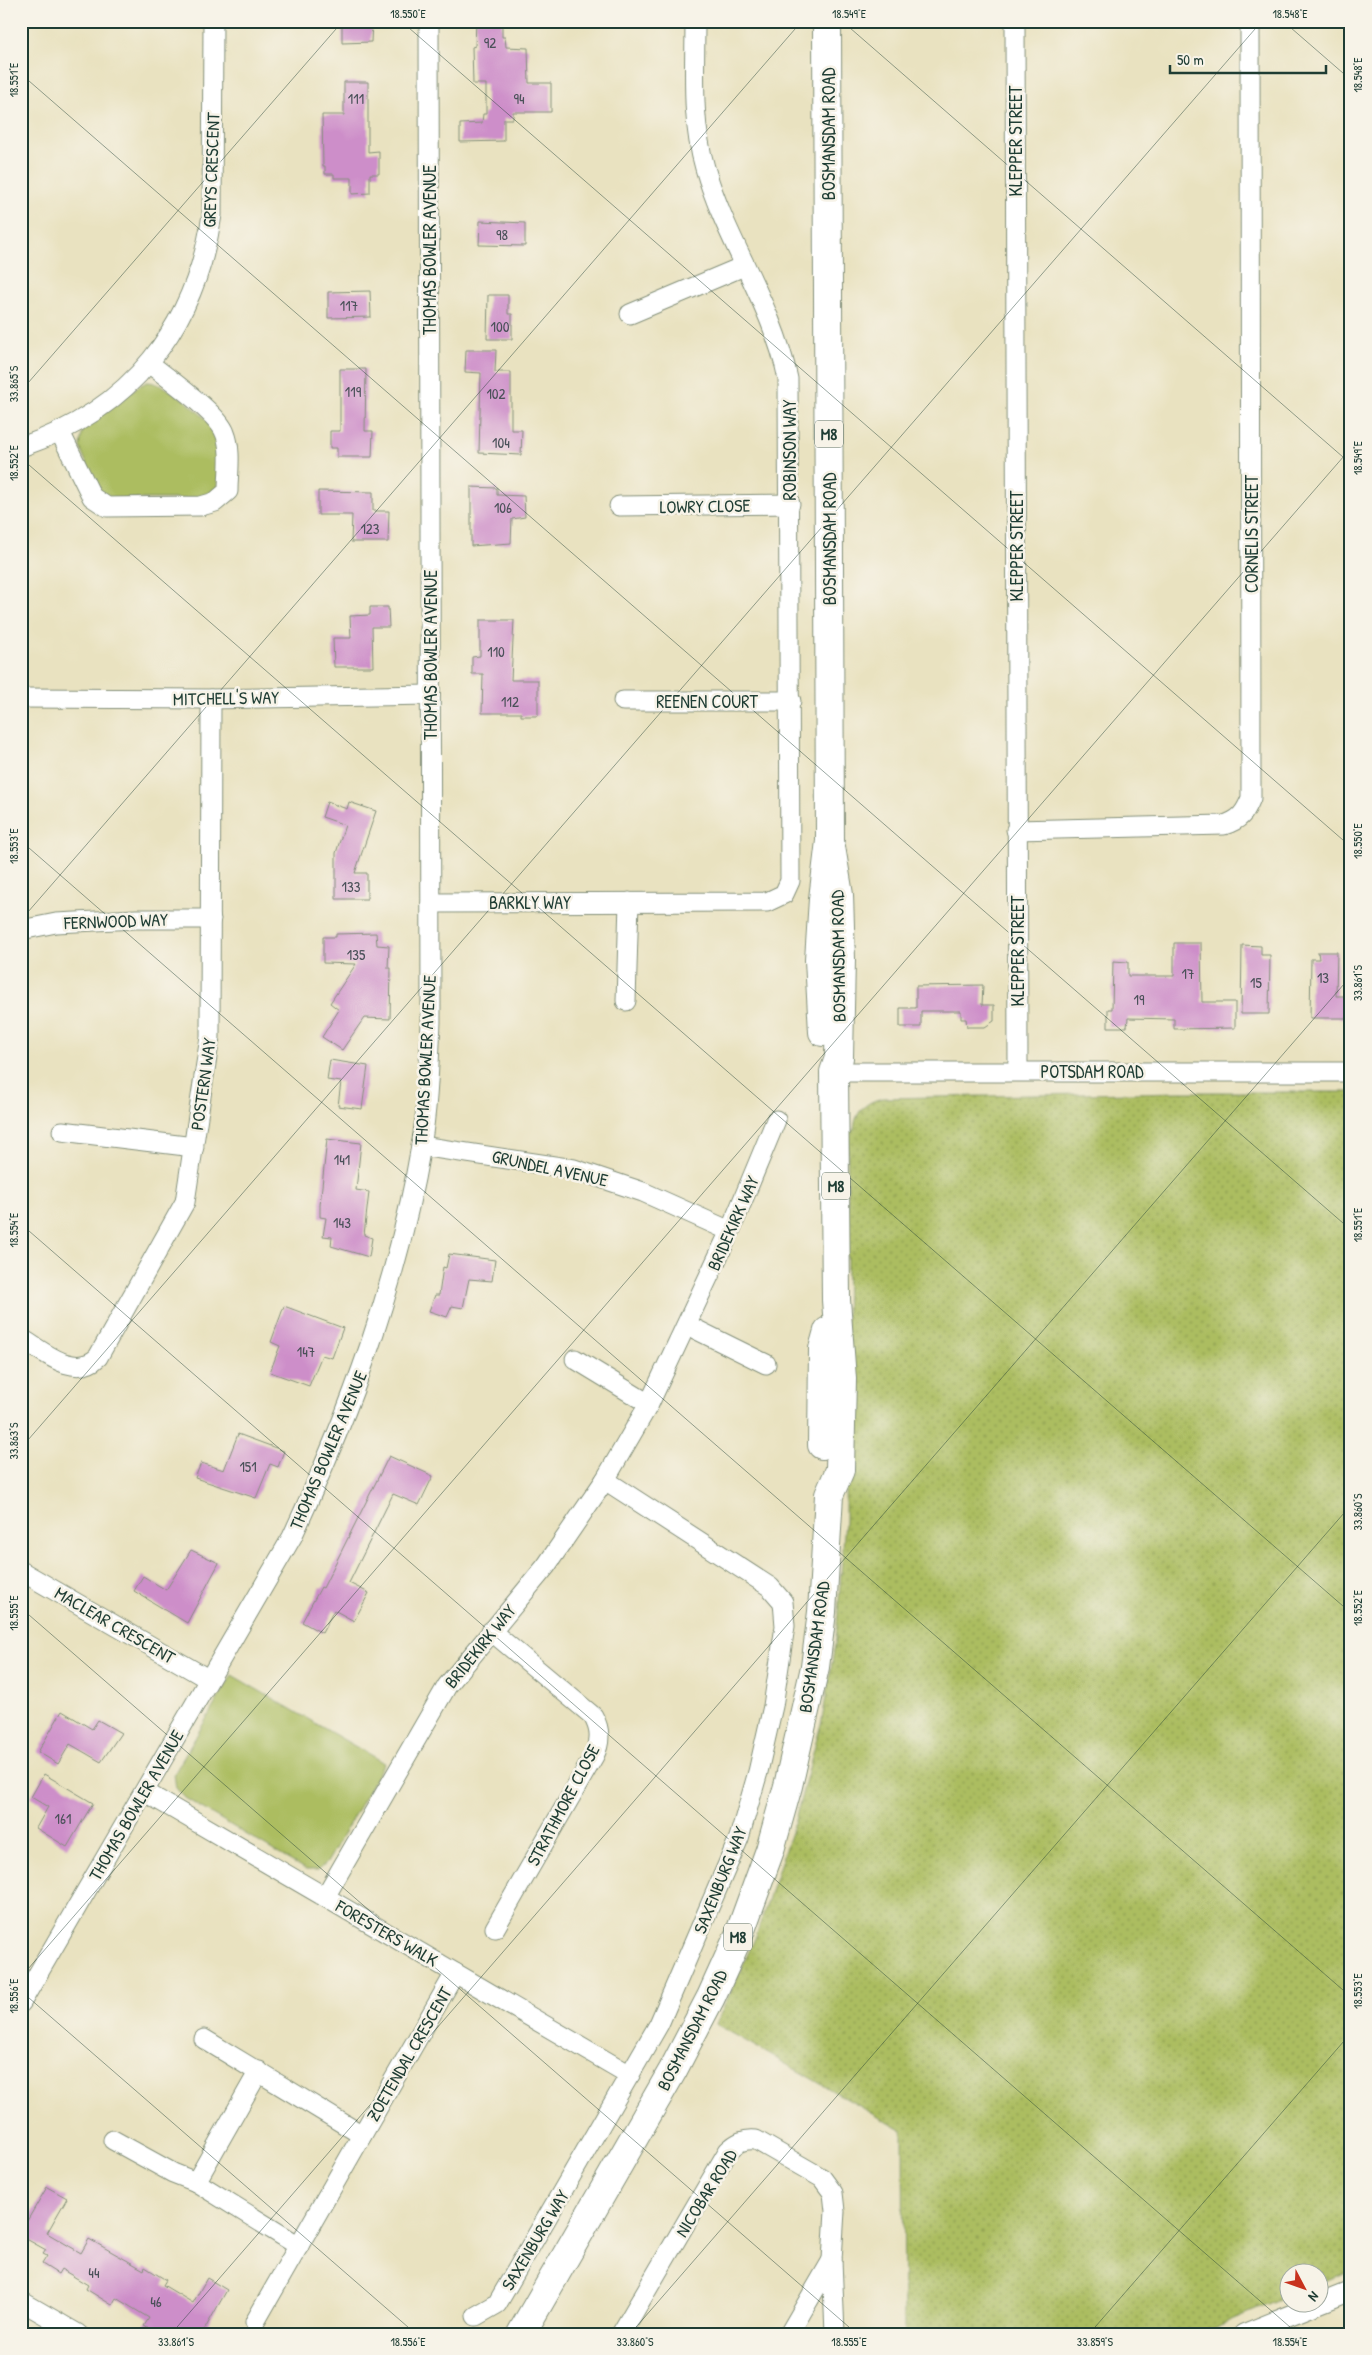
<svg xmlns="http://www.w3.org/2000/svg" width="1372" height="2355" font-family="'Patrick Hand',sans-serif">
	<style>
		.grass { fill: url(#grass-dots); stroke: #667d4a }
		.green { fill: #acbd60; stroke: #667d4a }
		.building { fill: #cd8ec9 }
		.lines { fill: none; stroke-linecap: round; stroke-linejoin: round }
		.minor-casing { stroke: #84907a; stroke-width: 21 }
		.primary-casing { stroke: #84907a; stroke-width: 30 }
		.minor { stroke: #fff; stroke-width: 19 }
		.primary { stroke: #fff; stroke-width: 28 }
		.ticks { fill: none; stroke: #1f3d34; stroke-width: 1; stroke-opacity: 0.45 }
		.labels { text-anchor: middle; dominant-baseline: central; stroke-width: 5; stroke-linejoin: round; paint-order: stroke }
		.number-label { font-size: 15px; fill: #4a5159 }
		.shield { fill: #f7f3e8; stroke: #60746a; stroke-width: 1 }
		.shield-label { font-size: 16px; font-weight: bold; fill: #1f3d34 }
		.street-label { font-size: 18px; fill: #1f3d34; stroke: #f7f3e8 }
		.neatline { fill: none; stroke: #1f3d34; stroke-width: 2 }
		.ticks-label { font-size: 12px; text-anchor: middle; fill: #1f3d34 }
	</style>
	<defs>
		<pattern id="grass-dots" width="8" height="8" patternUnits="userSpaceOnUse" patternTransform="scale(1.25)"><rect width="8" height="8" fill="#acbd60"/><path d="M2 2h.1M6 6h.1" fill="none" stroke="#8b9b50" stroke-width="1.8" stroke-linecap="round"/></pattern>
	</defs>
	<rect width="100%" height="100%" fill="#f7f3e8"/>
	<filter id="ink" filterUnits="userSpaceOnUse"><feTurbulence type="fractalNoise" baseFrequency=".02" numOctaves="2"/><feDisplacementMap in="SourceGraphic" scale="10" xChannelSelector="R" yChannelSelector="G"/><feConvolveMatrix kernelMatrix="1 2 1 2 8 2 1 2 1" color-interpolation-filters="sRGB"/></filter>
	<filter id="wash" filterUnits="userSpaceOnUse"><feTurbulence type="fractalNoise" baseFrequency=".0096" numOctaves="4" result="noise"/><feDisplacementMap in="SourceGraphic" scale="20" xChannelSelector="R" yChannelSelector="G"/><feGaussianBlur stdDeviation="1.12" result="paint"/><feColorMatrix in="noise" values="0 0 0 0 0 0 0 0 0 0 0 0 0 0 0 0 0 1.4 0 .05"/><feComposite in="paint" operator="in"/></filter>
	<g filter="url(#wash)">
		<rect width="100%" height="100%" fill="#e9e2c0"/>
		<!-- grass -->
		<path class="grass" d="M1180 1092H1351V2271L1320 2284V2272H1290L1289 2296 1199 2334H904L903 2131 716 2024 756 1936 795 1820 822 1720 836 1639 845 1521 848 1131 854 1130C855 1112 865 1102 883 1098Z"/>
		<!-- green -->
		<g class="green">
			<path d="M147 382C166 381 215 421 219 440 222 454 218 472 218 487L216 492 207 499H110L98 492 80 447 82 433 86 427 137 387Z"/>
			<path d="M232 1675 384 1763 328 1861 318 1870H306L185 1798 176 1788 174 1774Z"/>
		</g>
		<g id="blocks">
			<!-- building -->
			<g class="building">
				<path d="M342 21H372L371 42 342 43Z"/>
				<path d="M476 21H502V37H505L506 47 528 48 529 83H551V112H513V119H504V141L460 142V124L482 123 483 114H486V84H473L472 47 475 46Z"/>
				<path d="M344 82H368V152L379 151V174H370V193L352 194V178H334V174H325V166H323L322 115H344Z"/>
				<path d="M480 221 525 223V246L479 245Z"/>
				<path d="M370 291 371 317 328 318V292Z"/>
				<path d="M488 295H508V314H512V339H487Z"/>
				<path d="M466 350H496L495 372H511V430H522L521 455 479 453 481 373 465 372Z"/>
				<path d="M340 369H366L365 431H373L372 457H337V448H330V431H340Z"/>
				<path d="M471 487 497 488V495L524 496 525 517 512 519 511 543 471 546Z"/>
				<path d="M318 491 373 492V511H389L388 542H351L352 515H318Z"/>
				<path d="M370 607H388L389 627H372L373 667H334L333 638H351L350 616 370 615Z"/>
				<path d="M480 620H514L511 680H538V716H521V713H482L483 674H472V657L480 656Z"/>
				<path d="M327 802 347 809 349 802 376 811 355 873H367V899H336V853L345 825 322 817Z"/>
				<path d="M376 933 377 945 389 946 388 968H391L390 1019 364 1018 342 1050 322 1037 339 1010 330 1003 356 964 323 963V937H336V934Z"/>
				<path d="M1174 943H1201L1202 1002H1235V1028L1174 1029V1019L1128 1018 1127 1027H1108V1009H1112L1113 961 1128 962V976H1174Z"/>
				<path d="M1242 945 1261 946V955H1270L1269 1014H1241Z"/>
				<path d="M1318 952H1337L1336 996H1351V1018H1310L1311 959H1319Z"/>
				<path d="M983 985 982 1005H994V1021L985 1027H967L966 1019H961V1011H921V1027H900V1008H916V986Z"/>
				<path d="M330 1060 368 1066 362 1109 338 1106 341 1082 327 1080Z"/>
				<path d="M327 1139 361 1143 356 1190 369 1192 364 1235 372 1238 369 1257 331 1246 332 1237 323 1236 326 1218 320 1217V1205Z"/>
				<path d="M449 1254 495 1260 492 1281 469 1279 463 1308 452 1306 447 1317 429 1311 435 1295H439L443 1267 446 1268Z"/>
				<path d="M284 1306 343 1328 332 1358 322 1355 309 1386 270 1372 280 1346 271 1342Z"/>
				<path d="M238 1434 284 1451 278 1467 270 1464 256 1498 195 1478 201 1463 224 1470Z"/>
				<path d="M389 1456 433 1476 419 1505 393 1494 349 1583 369 1593 354 1621 334 1610 322 1633 302 1622 321 1587 323 1588Z"/>
				<path d="M191 1550 219 1563 187 1623 134 1591 143 1576 166 1590Z"/>
				<path d="M62 1711 92 1729 98 1720 121 1733 101 1762 70 1744 58 1764 38 1752Z"/>
				<path d="M44 1774 93 1803 67 1847 36 1828 48 1807 31 1797Z"/>
				<path d="M47 2187 67 2198 47 2233 81 2253 89 2239 144 2270 145 2267 166 2280 163 2285 193 2303 207 2278 227 2290 202 2334H158L144 2326 149 2318 116 2298 112 2305 86 2289 88 2285 61 2269 58 2274 42 2264 47 2256 43 2254 46 2250 21 2236V2218L27 2221Z"/>
			</g>
		</g>
	</g>
	<g filter="url(#ink)">
		<use href="#blocks" fill-opacity="0" stroke="#84907a" stroke-width="1"/>
		<g class="lines">
			<!-- minor casing -->
			<g class="minor-casing">
				<g id="minor">
					<path d="M1015 21 1018 1071"/>
					<path d="M630 314 744 266"/>
					<path d="M60 432 92 497 107 507 201 506 215 502 228 491C228 473 232 450 225 433 218 413 167 378 149 363"/>
					<path d="M21 447C131 410 195 328 212 215L213 21"/>
					<path d="M619 506 790 504"/>
					<path d="M21 698 211 699 430 695"/>
					<path d="M623 701H791"/>
					<path d="M1016 830 1224 825C1240 820 1245 813 1251 798L1250 21"/>
					<path d="M431 903 767 902 784 894 790 881 788 379C773 305 726 241 705 168 691 120 695 71 695 21"/>
					<path d="M21 930 56 923 136 919H211"/>
					<path d="M626 1001 629 902"/>
					<path d="M834 1072H1351"/>
					<path d="M62 1131 194 1147"/>
					<path d="M421 1146 574 1169 643 1192 730 1231"/>
					<path d="M687 1325 766 1364"/>
					<path d="M21 1338C43 1351 75 1380 98 1357L185 1202 210 1037 211 699"/>
					<path d="M575 1359 649 1404"/>
					<path d="M21 1571 208 1679"/>
					<path d="M491 1631 593 1716C601 1730 601 1742 594 1756L495 1928"/>
					<path d="M145 1792 630 2075"/>
					<path d="M325 1897 447 1686 546 1566 605 1480 649 1404 730 1231 776 1120"/>
					<path d="M21 2003 292 1537C350 1412 398 1283 421 1146 428 1106 429 1063 431 1022L429 21"/>
					<path d="M204 2039 362 2135"/>
					<path d="M113 2140 173 2173 196 2182 299 2246"/>
					<path d="M196 2182 259 2071"/>
					<path d="M21 2301 78 2334"/>
					<path d="M476 2316 497 2304 659 2024 739 1838 758 1772 773 1706 785 1626 783 1602 770 1587 605 1480"/>
					<path d="M255 2322 455 1973"/>
					<path d="M621 2334 728 2151C737 2142 744 2139 756 2140L822 2178 833 2193 835 2211 832 2260 835 2334"/>
					<path d="M789 2334 832 2260"/>
					<path d="M1243 2334 1351 2291"/>
				</g>
			</g>
			<!-- primary casing -->
			<g class="primary-casing">
				<g id="primary">
					<path d="M823 1032 819 960 823 899 830 841 827 21"/>
					<path d="M822 1445 823 1349 828 1331"/>
					<path d="M521 2334 673 2070 711 1997 739 1935 770 1850 788 1786 815 1667 822 1612 829 1495 840 1470 842 1379 836 1300 834 1072 839 1058 841 959 839 895 830 841"/>
				</g>
			</g>
			<!-- minor -->
			<use href="#minor" class="minor"/>
			<!-- primary -->
			<use href="#primary" class="primary"/>
		</g>
	</g>
	<!-- ticks -->
	<path class="ticks" d="M401 21 1351 847M842 21 1351 464M1283 21 1351 80M21 74 1351 1230M21 391 343 21M21 458 1351 1613M21 841 1351 1997M21 920 802 21M21 1224 1298 2334M21 1448 1262 21M21 1608 857 2334M21 1977 1351 448M21 1991 416 2334M171 2334 1351 976M630 2334 1351 1505M1089 2334 1351 2033"/>
	<g class="labels">
		<!-- number labels -->
		<g class="number-label">
			<text x="490" y="42">92</text>
			<text x="356" y="98">111</text>
			<text x="519" y="98">94</text>
			<text x="502" y="234">98</text>
			<text x="349" y="305">117</text>
			<text x="500" y="326">100</text>
			<text x="353" y="391">119</text>
			<text x="496" y="393">102</text>
			<text x="501" y="442">104</text>
			<text x="503" y="507">106</text>
			<text x="370" y="528">123</text>
			<text x="496" y="651">110</text>
			<text x="510" y="701">112</text>
			<text x="351" y="886">133</text>
			<text x="356" y="954">135</text>
			<text x="1188" y="973">17</text>
			<text x="1323" y="977">13</text>
			<text x="1256" y="982">15</text>
			<text x="1139" y="999">19</text>
			<text x="342" y="1159">141</text>
			<text x="342" y="1222">143</text>
			<text x="306" y="1351">147</text>
			<text x="248" y="1466">151</text>
			<text x="63" y="1818">161</text>
			<text x="94" y="2272">44</text>
			<text x="156" y="2301">46</text>
		</g>
		<!-- shield labels -->
		<g class="shield">
			<rect x="815" y="420.5" width="28" height="27" rx="4"/>
			<rect x="822" y="1172.5" width="28" height="27" rx="4"/>
			<rect x="724" y="1923.5" width="28" height="27" rx="4"/>
		</g>
		<g class="shield-label">
			<text x="829" y="434">M8</text>
			<text x="836" y="1186">M8</text>
			<text x="738" y="1937">M8</text>
		</g>
		<!-- street labels -->
		<g class="street-label">
			<text transform="translate(828 134) rotate(-90)">BOSMANSDAM ROAD</text>
			<text transform="translate(1015 141) rotate(-90)">KLEPPER STREET</text>
			<text transform="translate(211 170) rotate(-88)">GREYS CRESCENT</text>
			<text transform="translate(429 250) rotate(-90)">THOMAS BOWLER AVENUE</text>
			<text transform="translate(789 450) rotate(-90)">ROBINSON WAY</text>
			<text transform="translate(705 506) rotate(-1)">LOWRY CLOSE</text>
			<text transform="translate(1251 534) rotate(-90)">CORNELIS STREET</text>
			<text transform="translate(829 539) rotate(-90)">BOSMANSDAM ROAD</text>
			<text transform="translate(1016 546) rotate(-90)">KLEPPER STREET</text>
			<text transform="translate(430 655) rotate(-90)">THOMAS BOWLER AVENUE</text>
			<text transform="translate(226 698) rotate(-1)">MITCHELL'S WAY</text>
			<text x="707" y="701">REENEN COURT</text>
			<text x="530" y="902">BARKLY WAY</text>
			<text transform="translate(116 921) rotate(-2)">FERNWOOD WAY</text>
			<text transform="translate(1017 951) rotate(-90)">KLEPPER STREET</text>
			<text transform="translate(838 956) rotate(-91)">BOSMANSDAM ROAD</text>
			<text transform="translate(425 1060) rotate(-87)">THOMAS BOWLER AVENUE</text>
			<text x="1092" y="1071">POTSDAM ROAD</text>
			<text transform="translate(203 1084) rotate(-82)">POSTERN WAY</text>
			<text transform="translate(550 1168) rotate(12)">GRUNDEL AVENUE</text>
			<text transform="translate(733 1223) rotate(-66)">BRIDEKIRK WAY</text>
			<text transform="translate(328 1450) rotate(-67)">THOMAS BOWLER AVENUE</text>
			<text transform="translate(115 1625) rotate(30)">MACLEAR CRESCENT</text>
			<text transform="translate(480 1646) rotate(-51)">BRIDEKIRK WAY</text>
			<text transform="translate(814 1647) rotate(-82)">BOSMANSDAM ROAD</text>
			<text transform="translate(136 1805) rotate(-60)">THOMAS BOWLER AVENUE</text>
			<text transform="translate(563 1805) rotate(-62)">STRATHMORE CLOSE</text>
			<text transform="translate(720 1880) rotate(-68)">SAXENBURG WAY</text>
			<text transform="translate(387 1933) rotate(30)">FORESTERS WALK</text>
			<text transform="translate(692 2030) rotate(-63)">BOSMANSDAM ROAD</text>
			<text transform="translate(409 2054) rotate(-60)">ZOETENDAL CRESCENT</text>
			<text transform="translate(706 2193) rotate(-58)">NICOBAR ROAD</text>
			<text transform="translate(535 2240) rotate(-59)">SAXENBURG WAY</text>
		</g>
	</g>
	<!-- margin -->
	<rect width="1372" height="2355" fill="none" stroke="#f7f3e8" stroke-width="55"/>
	<!-- north arrow -->
	<g transform="translate(1304 2288) rotate(131)"><circle r="24" fill="#f7f3e8" stroke="#a1aaa0"/>
	<path d="M0-4L9 19L0 12L-9 19Z" fill="#c8321e"/>
	<text y="-8" font-size="14" font-weight="bold" text-anchor="middle" fill="#1f3d34">N</text>
	</g>
	<!-- scale -->
	<path d="M1170 65v8h156v-8" fill="none" stroke="#1f3d34" stroke-width="2.5"/>
	<text x="1177" y="65" font-size="15" fill="#1f3d34" stroke="#f7f3e8" stroke-width="4" paint-order="stroke">50 m</text>
	<rect x="28" y="28" width="1316" height="2300" class="neatline"/>
	<g class="ticks-label">
		<text x="408" y="18">18.550°E</text>
		<text x="849" y="18">18.549°E</text>
		<text x="1290" y="18">18.548°E</text>
		<text transform="translate(1358 75) rotate(-90)" y="4">18.548°E</text>
		<text transform="translate(14 80) rotate(-90)" y="4">18.551°E</text>
		<text transform="translate(14 384) rotate(-90)" y="4">33.865°S</text>
		<text transform="translate(1358 458) rotate(-90)" y="4">18.549°E</text>
		<text transform="translate(14 463) rotate(-90)" y="4">18.552°E</text>
		<text transform="translate(1358 841) rotate(-90)" y="4">18.550°E</text>
		<text transform="translate(14 846) rotate(-90)" y="4">18.553°E</text>
		<text transform="translate(1358 983) rotate(-90)" y="4">33.861°S</text>
		<text transform="translate(1358 1225) rotate(-90)" y="4">18.551°E</text>
		<text transform="translate(14 1230) rotate(-90)" y="4">18.554°E</text>
		<text transform="translate(14 1441) rotate(-90)" y="4">33.863°S</text>
		<text transform="translate(1358 1512) rotate(-90)" y="4">33.860°S</text>
		<text transform="translate(1358 1608) rotate(-90)" y="4">18.552°E</text>
		<text transform="translate(14 1613) rotate(-90)" y="4">18.555°E</text>
		<text transform="translate(1358 1991) rotate(-90)" y="4">18.553°E</text>
		<text transform="translate(14 1996) rotate(-90)" y="4">18.556°E</text>
		<text x="176" y="2346">33.861°S</text>
		<text x="408" y="2346">18.556°E</text>
		<text x="635" y="2346">33.860°S</text>
		<text x="849" y="2346">18.555°E</text>
		<text x="1095" y="2346">33.859°S</text>
		<text x="1290" y="2346">18.554°E</text>
	</g>
</svg>
